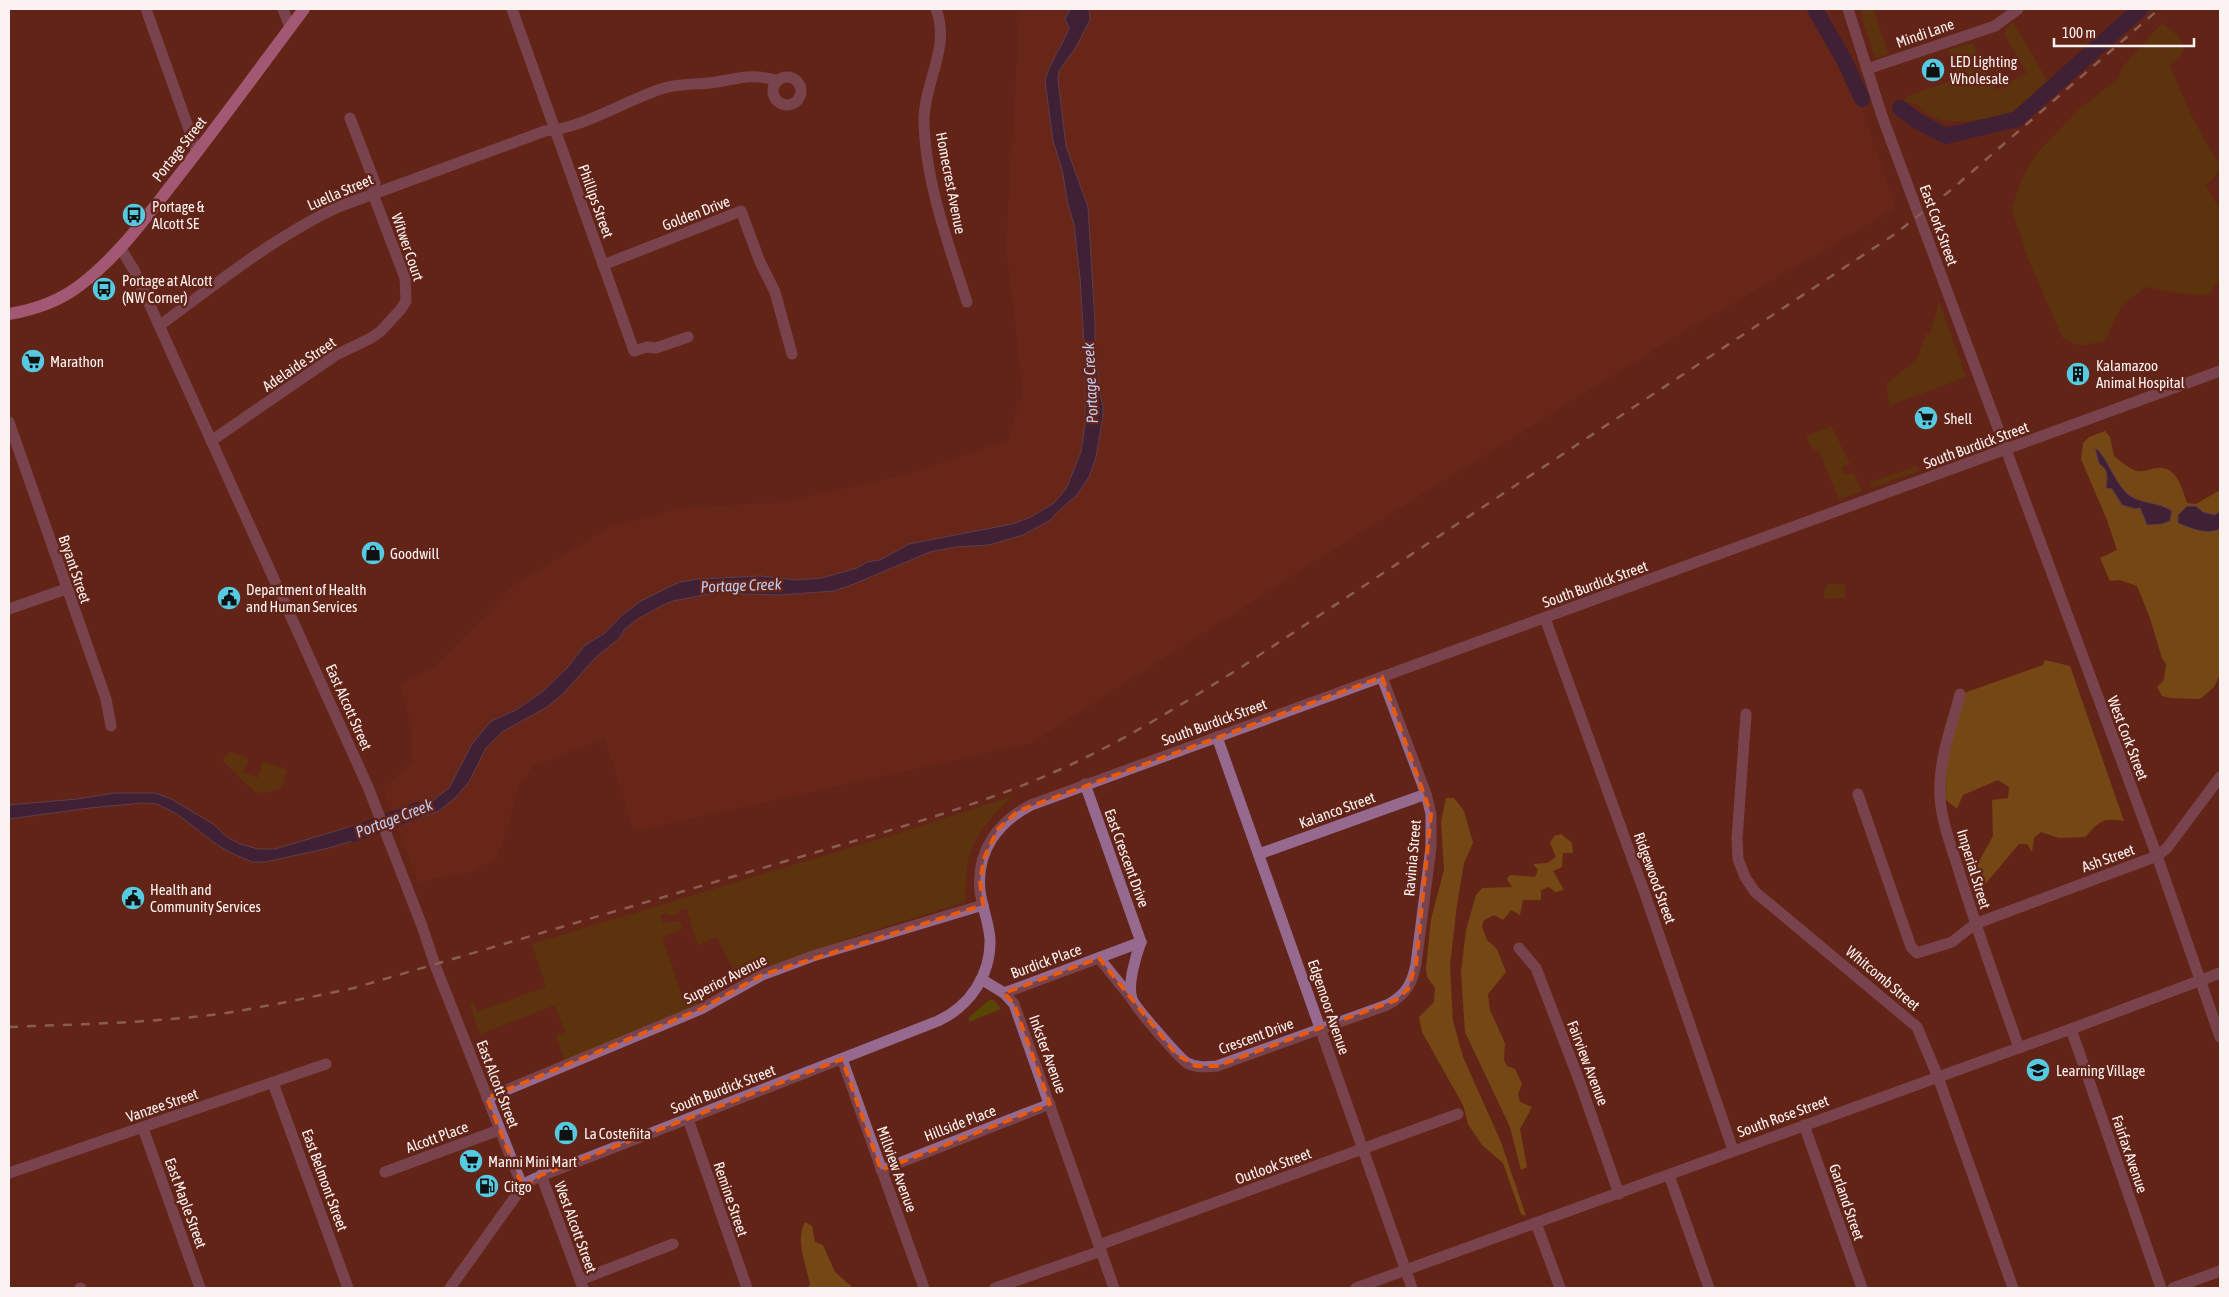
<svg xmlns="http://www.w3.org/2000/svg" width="2229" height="1297" font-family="'Asap Condensed',sans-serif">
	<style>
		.built { fill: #6f281b }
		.green { fill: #574604 }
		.forest { fill: #8c7210 }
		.water { fill: #151b59; stroke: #5a5c87 }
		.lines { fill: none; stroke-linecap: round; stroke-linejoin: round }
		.river { stroke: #151b59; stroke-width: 16 }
		.minor { stroke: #96698e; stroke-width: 11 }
		.major { stroke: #ef94e1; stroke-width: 12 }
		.rail { stroke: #bd9f99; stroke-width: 2.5; stroke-dasharray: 9 9; stroke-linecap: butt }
		.marked { fill: none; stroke: #e8590c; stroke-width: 4; stroke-dasharray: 10 6; stroke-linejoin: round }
		.labels { text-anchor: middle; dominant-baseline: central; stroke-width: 5; stroke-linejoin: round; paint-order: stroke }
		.street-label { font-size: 15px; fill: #fbf3f1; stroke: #622418 }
		.poi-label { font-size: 15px; fill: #fbf3f1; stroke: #622418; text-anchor: start }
		.water-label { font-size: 16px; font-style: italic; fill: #becaf1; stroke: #622418 }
	</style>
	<rect width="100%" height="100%" fill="#622418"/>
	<!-- built -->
	<path class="built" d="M1020 9H1829L1896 208 1665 343 1366 529 1031 743 634 831 605 739 534 765 518 787 507 829 496 859 470 872 418 882 383 788 412 763V727L400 685 436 666 514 585 610 527 685 508 787 502 908 474 1008 440 1023 392 1006 246Z"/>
	<!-- green -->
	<g class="green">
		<path d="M1861 9H1873L1888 54 1875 58 1864 24Z"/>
		<path d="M2013 22 2049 84 2014 114 1982 122 1979 120C1954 121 1936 126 1917 104L1906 102 1905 99 1913 94 1957 79 1948 50 1972 43 1995 89 2006 88 2007 84 2027 73 2005 35 2007 28Z"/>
		<path d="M2162 23 2178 36 2184 46 2182 54 2170 65C2183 101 2199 133 2220 165L2214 177 2206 185 2220 211V278L2209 294 2200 296 2145 287 2121 306 2105 341 2084 345 2073 344 2062 337 2028 258 2012 210 2021 180 2037 153 2082 107 2118 79 2122 68Z"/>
		<path d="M1939 302 1966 377 1890 405 1886 384 1917 360 1926 334 1930 335Z"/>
		<path d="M1831 426 1850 464 1841 467 1844 474 1853 473 1862 491 1839 499 1818 449 1813 451 1806 436Z"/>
		<path d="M1917 466 1918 469H1921L1919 471 1871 488 1870 483Z"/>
		<path d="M1830 584H1845V598L1824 599 1825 588Z"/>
		<path d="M230 752 248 758 247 765 242 772 258 778 263 762 287 770 282 788 263 793 255 792 222 760Z"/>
		<path d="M1013 796C992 815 971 838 967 867 965 878 966 890 965 902L856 936 752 975 734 971 717 937 698 945 686 907 685 910 681 908 678 914 669 916 667 913 660 915 663 923 680 921 682 929 662 937 682 997 700 1003 701 1006 565 1062 556 1036 565 1032 555 1005 480 1034 470 1005 474 1003 477 1012 546 987 532 944 916 828Z"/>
		<path d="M989 1000H994L1001 1009 969 1022V1017Z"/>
	</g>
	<!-- forest -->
	<g class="forest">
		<path d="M2105 431 2110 437 2114 456C2121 461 2129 469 2137 471 2143 472 2151 469 2157 468 2176 465 2182 488 2187 503L2196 504 2220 490V675L2214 687 2200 699 2171 698 2162 696 2157 687 2164 680 2166 664 2162 658 2150 618 2137 586 2120 580 2110 581 2100 558 2117 550 2107 520 2081 459 2083 443 2089 437Z"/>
		<path d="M2045 660 2070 666 2124 821C2102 817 2099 822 2085 837L2059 838 2041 832 2034 838 2032 852 2027 844H2019L1986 883H1977L1971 876 1993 836 1992 800 2008 798 2009 787 1998 780 1963 795 1957 809 1945 799 1946 761 1964 693 2043 665Z"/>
		<path d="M1446 798H1454L1464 811 1473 843 1464 863 1457 905 1450 965 1453 1021 1463 1057 1501 1142 1526 1216 1521 1214 1503 1163 1482 1145 1468 1124 1463 1105 1422 1032 1419 1017 1434 1002 1435 988 1427 977 1426 968 1431 919 1444 870 1441 822Z"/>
		<path d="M1561 834 1572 843 1573 853H1563L1562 867 1553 871 1564 890 1555 892 1549 887 1541 890V900H1523L1520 915 1511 910 1503 920 1494 915 1484 920 1482 926 1487 940 1497 949 1506 972 1488 994 1490 1010 1505 1043 1504 1060 1507 1066 1515 1069 1522 1084 1518 1094 1520 1102 1532 1107 1520 1129 1527 1167 1521 1170 1510 1127 1465 1032 1461 972 1466 930 1476 895 1482 888 1512 887 1507 879 1510 875 1535 877 1538 870 1533 864 1547 863 1556 857 1550 843 1554 836Z"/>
		<path d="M805 1222 812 1226 815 1242 823 1245 835 1272 853 1288H808L810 1284C806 1265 795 1239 805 1222Z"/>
	</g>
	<!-- water -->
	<g class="water">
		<path d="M1070 9H1089L1090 20 1076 47 1059 71 1058 79 1066 146 1088 207 1095 322V348L1100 394 1103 406V416L1096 457 1089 477 1077 495 1054 515 1051 520 1023 535 989 545 955 547 930 552 854 584 834 591 778 595 714 593 673 601 663 605 636 620 624 630 620 638 596 657 562 695 547 707 502 732 486 748 469 782 456 797 439 811 399 825 395 814 432 801 449 788 472 744 491 721 516 710 542 692 567 668 585 645 605 633 622 615 641 601 667 588 680 582 698 579 761 576 797 580 822 578 857 568 867 562 880 560 909 544 1012 524 1031 517 1054 503 1066 489 1081 452 1085 424V360L1080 278 1074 224 1068 205 1062 169 1053 141 1045 81C1049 62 1063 46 1069 28L1065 19Z"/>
		<path d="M2095 448C2107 455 2114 483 2129 495 2141 504 2160 502 2172 511L2170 521 2162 524 2147 525 2140 508 2135 509 2122 505 2112 489 2106 488C2107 478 2109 469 2099 464Z"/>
		<path d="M2187 506H2196L2203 512 2215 515 2220 511V529C2205 535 2193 529 2178 523V515Z"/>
		<path d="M115 793H155L171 799 213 824 227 837 240 844 258 849H275L359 824 372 822 376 834 325 849 265 862H252L229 852 216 844 177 814 157 804 143 803 89 808 9 819V805L77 799Z"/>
	</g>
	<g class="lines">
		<!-- river -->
		<g class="river">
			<path d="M1815 9 1844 60 1862 99"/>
			<path d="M1900 108 1919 122 1946 136 2017 119 2140 9"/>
			<path d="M354 834 418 810"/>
		</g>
		<!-- minor -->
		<g class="minor">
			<path d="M146 9 197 152"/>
			<path d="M283 9 290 27"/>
			<path d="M512 9 634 351 647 347 656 348 688 337"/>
			<path d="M936 9C951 47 924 82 924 121 925 181 949 246 967 302"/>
			<path d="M1848 9 1882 116 2157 856 2220 1037"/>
			<path d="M1867 69 1995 26 2018 9"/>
			<circle cx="787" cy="91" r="14"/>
			<path d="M121 249 134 270 368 787 422 926 435 965 523 1188"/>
			<path d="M603 265 741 211 760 262 775 292 792 354"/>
			<path d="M159 326C216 284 274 237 338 207L545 131C582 129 628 99 664 88 681 83 700 85 717 82 739 78 756 73 778 81"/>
			<path d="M9 422 106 699 111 726"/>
			<path d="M211 441 336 355 371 338 381 331 401 309 406 301 405 278 373 194 375 183 350 118"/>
			<path d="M9 609 66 589"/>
			<path d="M1545 618 1645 894 1733 1150"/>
			<path d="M1960 694C1953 722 1941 753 1940 783 1938 812 1949 840 1958 868 1976 928 1998 988 2019 1048"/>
			<path d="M1746 714 1737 839 1738 859 1745 877 1755 892 1766 901 1917 1027 1938 1077 2013 1288"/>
			<path d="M1217 737 1412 1288"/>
			<path d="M1085 784 1141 942"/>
			<path d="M1858 794 1911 947 1917 953 1952 942 1975 924 2157 856 2167 848 2220 777"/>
			<path d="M1259 854 1426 794"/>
			<path d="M1141 942C1136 955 1127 985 1132 999 1135 1007 1179 1058 1187 1063 1197 1068 1207 1067 1217 1066L1387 1005C1406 995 1412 984 1416 964L1431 847V814L1426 794 1382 677"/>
			<path d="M1519 948 1536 968 1579 1080 1619 1194"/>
			<path d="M1099 958 1132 999"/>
			<path d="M981 979 1004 993 1014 1004 1114 1288"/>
			<path d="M1004 993 1141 942"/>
			<path d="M2071 1029 2161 1288"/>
			<path d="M842 1059 924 1288"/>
			<path d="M273 1083 348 1288"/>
			<path d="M487 1098 701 1009 762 975 813 956 983 905"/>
			<path d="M688 1119 747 1288"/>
			<path d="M1804 1125 1862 1288"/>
			<path d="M143 1128 200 1288"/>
			<path d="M881 1170 1050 1104"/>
			<path d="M385 1172 499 1130"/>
			<path d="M9 1173 326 1064"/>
			<path d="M541 1175 583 1288"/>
			<path d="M1669 1175 1709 1288"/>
			<path d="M1536 1223 1560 1288"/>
			<path d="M1099 1245 1458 1114"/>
			<path d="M580 1280 673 1244"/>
			<path d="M80 1288H81"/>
			<path d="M450 1288 515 1197 528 1182 536 1178 938 1021C970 1006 991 975 990 939 989 923 982 907 980 891 976 851 998 822 1031 805L2220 371"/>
			<path d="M995 1288 1101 1251"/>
			<path d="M1356 1288 2071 1029 2220 973"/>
			<path d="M2173 1288 2220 1271"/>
		</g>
		<!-- major -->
		<path class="major" d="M9 314C33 310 58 302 79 286 115 259 141 224 169 188 215 130 259 69 304 9"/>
		<!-- rail -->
		<path class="rail" d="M9 1027C81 1024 154 1023 226 1013 269 1006 311 997 354 988L878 834C940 815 1002 796 1061 769 1124 741 1182 704 1240 668L1895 234 1951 190 2159 9"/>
	</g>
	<!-- marked area -->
	<path d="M0 0H2229V1297H0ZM1382 677 1431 814 1416 964 1408 989 1396 1000 1217 1066H1196L1176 1054 1099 958 1004 993 1014 1004 1050 1104 881 1170 842 1059 541 1175 523 1188 487 1098 701 1009 762 975 983 905 980 880 985 856 998 829 1018 811Z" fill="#622418" fill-opacity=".55" fill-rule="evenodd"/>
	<path class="marked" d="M1382 677 1431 814 1416 964 1408 989 1396 1000 1217 1066H1196L1176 1054 1099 958 1004 993 1014 1004 1050 1104 881 1170 842 1059 541 1175 523 1188 487 1098 701 1009 762 975 983 905 980 880 985 856 998 829 1018 811Z"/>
	<!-- icons -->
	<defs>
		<g id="shop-disc" transform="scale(1.25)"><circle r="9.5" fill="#55cae0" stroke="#622418"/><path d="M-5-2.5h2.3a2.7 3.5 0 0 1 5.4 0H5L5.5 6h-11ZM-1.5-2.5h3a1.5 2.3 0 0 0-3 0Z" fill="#111"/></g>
		<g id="bus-disc" transform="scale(1.25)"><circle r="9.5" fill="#55cae0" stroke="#622418"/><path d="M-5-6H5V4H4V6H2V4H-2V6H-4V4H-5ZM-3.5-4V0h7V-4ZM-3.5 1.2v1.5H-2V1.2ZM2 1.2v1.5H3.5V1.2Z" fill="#111"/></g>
		<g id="supermarket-disc" transform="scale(1.25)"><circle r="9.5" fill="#55cae0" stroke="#622418"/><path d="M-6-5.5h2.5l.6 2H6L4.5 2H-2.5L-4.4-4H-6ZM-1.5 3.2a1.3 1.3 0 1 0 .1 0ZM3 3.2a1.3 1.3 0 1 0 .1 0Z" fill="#111"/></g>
		<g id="building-disc" transform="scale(1.25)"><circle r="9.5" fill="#55cae0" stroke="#622418"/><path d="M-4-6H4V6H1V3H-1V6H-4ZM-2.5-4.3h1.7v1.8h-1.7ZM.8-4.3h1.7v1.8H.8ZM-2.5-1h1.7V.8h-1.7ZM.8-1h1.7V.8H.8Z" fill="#111"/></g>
		<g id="civic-disc" transform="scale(1.25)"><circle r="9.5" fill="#55cae0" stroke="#622418"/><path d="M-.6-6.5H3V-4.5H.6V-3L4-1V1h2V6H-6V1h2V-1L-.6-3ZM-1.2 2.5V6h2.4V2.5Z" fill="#111"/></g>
		<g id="school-disc" transform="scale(1.25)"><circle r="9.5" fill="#55cae0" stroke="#622418"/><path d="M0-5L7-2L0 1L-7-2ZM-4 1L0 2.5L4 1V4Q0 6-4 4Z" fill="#111"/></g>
		<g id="fuel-disc" transform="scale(1.25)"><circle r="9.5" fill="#55cae0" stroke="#622418"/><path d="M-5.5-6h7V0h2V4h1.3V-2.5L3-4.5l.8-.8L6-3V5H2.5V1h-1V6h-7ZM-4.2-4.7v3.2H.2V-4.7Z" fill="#111"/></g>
	</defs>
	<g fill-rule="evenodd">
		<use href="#shop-disc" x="1933" y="70"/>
		<use href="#bus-disc" x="134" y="215"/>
		<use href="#bus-disc" x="104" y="289"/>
		<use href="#supermarket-disc" x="33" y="361"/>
		<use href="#building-disc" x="2078" y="374"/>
		<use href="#supermarket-disc" x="1926" y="418"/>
		<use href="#shop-disc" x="373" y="553"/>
		<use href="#civic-disc" x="229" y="598"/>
		<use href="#civic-disc" x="133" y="898"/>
		<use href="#school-disc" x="2038" y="1070"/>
		<use href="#shop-disc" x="566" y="1133"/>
		<use href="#supermarket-disc" x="471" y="1161"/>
		<use href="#fuel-disc" x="487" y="1186"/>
	</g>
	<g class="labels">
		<!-- street labels -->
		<g class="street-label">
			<text transform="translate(1925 33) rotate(-19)">Mindi Lane</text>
			<text transform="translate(179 149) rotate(-52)">Portage Street</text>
			<text transform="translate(951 183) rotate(79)">Homecrest Avenue</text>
			<text transform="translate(340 192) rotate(-23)">Luella Street</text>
			<text transform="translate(596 201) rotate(70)">Phillips Street</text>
			<text transform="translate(696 213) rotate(-21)">Golden Drive</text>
			<text transform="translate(1939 225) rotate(70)">East Cork Street</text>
			<text transform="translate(408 247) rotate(71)">Witwer Court</text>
			<text transform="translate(299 364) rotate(-34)">Adelaide Street</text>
			<text transform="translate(1976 445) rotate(-20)">South Burdick Street</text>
			<text transform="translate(75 569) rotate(71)">Bryant Street</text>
			<text transform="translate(1595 584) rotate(-20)">South Burdick Street</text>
			<text transform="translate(349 707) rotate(66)">East Alcott Street</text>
			<text transform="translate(1214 722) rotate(-20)">South Burdick Street</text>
			<text transform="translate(2128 738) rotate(69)">West Cork Street</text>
			<text transform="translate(1337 810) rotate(-20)">Kalanco Street</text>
			<text transform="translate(1127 858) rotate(70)">East Crescent Drive</text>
			<text transform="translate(1412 858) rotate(-85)">Ravinia Street</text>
			<text transform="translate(2108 858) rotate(-20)">Ash Street</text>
			<text transform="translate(1974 869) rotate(73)">Imperial Street</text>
			<text transform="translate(1655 878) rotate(70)">Ridgewood Street</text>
			<text transform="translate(1046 961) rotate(-20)">Burdick Place</text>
			<text transform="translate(1883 978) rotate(40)">Whitcomb Street</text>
			<text transform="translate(725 979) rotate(-27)">Superior Avenue</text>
			<text transform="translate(1329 1007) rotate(71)">Edgemoor Avenue</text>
			<text transform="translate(1256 1036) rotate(-20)">Crescent Drive</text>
			<text transform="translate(1048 1054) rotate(70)">Inkster Avenue</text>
			<text transform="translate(1588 1063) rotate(69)">Fairview Avenue</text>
			<text transform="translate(498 1084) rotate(69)">East Alcott Street</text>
			<text transform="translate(723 1089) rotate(-21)">South Burdick Street</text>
			<text transform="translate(162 1105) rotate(-19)">Vanzee Street</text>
			<text transform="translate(1783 1116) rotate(-20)">South Rose Street</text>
			<text transform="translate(960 1123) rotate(-21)">Hillside Place</text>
			<text transform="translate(437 1137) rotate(-20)">Alcott Place</text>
			<text transform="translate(2130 1154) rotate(71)">Fairfax Avenue</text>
			<text transform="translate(1273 1166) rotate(-20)">Outlook Street</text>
			<text transform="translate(897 1169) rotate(70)">Millview Avenue</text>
			<text transform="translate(325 1180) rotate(70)">East Belmont Street</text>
			<text transform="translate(731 1199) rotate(71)">Remine Street</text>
			<text transform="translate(1847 1202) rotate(71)">Garland Street</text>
			<text transform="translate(186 1203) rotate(70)">East Maple Street</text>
			<text transform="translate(576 1227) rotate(70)">West Alcott Street</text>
		</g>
		<!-- poi labels -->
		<g class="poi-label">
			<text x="1950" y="61">LED Lighting<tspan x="1950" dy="17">Wholesale</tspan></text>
			<text x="152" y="206">Portage &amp;<tspan x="152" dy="17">Alcott SE</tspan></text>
			<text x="122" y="280">Portage at Alcott<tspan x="122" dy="17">(NW Corner)</tspan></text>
			<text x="50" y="361">Marathon</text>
			<text x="2096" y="365">Kalamazoo<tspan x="2096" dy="17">Animal Hospital</tspan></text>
			<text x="1944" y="418">Shell</text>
			<text x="390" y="553">Goodwill</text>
			<text x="246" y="589">Department of Health<tspan x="246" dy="17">and Human Services</tspan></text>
			<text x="150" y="889">Health and<tspan x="150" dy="17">Community Services</tspan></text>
			<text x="2056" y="1070">Learning Village</text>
			<text x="584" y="1133">La Costeñita</text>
			<text x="488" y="1161">Manni Mini Mart</text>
			<text x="504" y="1186">Citgo</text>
		</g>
		<!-- water labels -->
		<g class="water-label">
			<text transform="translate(1090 383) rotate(-93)">Portage Creek</text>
			<text transform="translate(741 585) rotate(-2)">Portage Creek</text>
			<text transform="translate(394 818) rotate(-21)">Portage Creek</text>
		</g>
	</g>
	<!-- border -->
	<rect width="2229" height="1297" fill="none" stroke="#fbf3f1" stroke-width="20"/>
	<!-- scale -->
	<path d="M2054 38v8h140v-8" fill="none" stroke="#fbf3f1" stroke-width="2.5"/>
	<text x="2062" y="38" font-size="15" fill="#fbf3f1" stroke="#622418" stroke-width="4" paint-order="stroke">100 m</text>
</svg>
